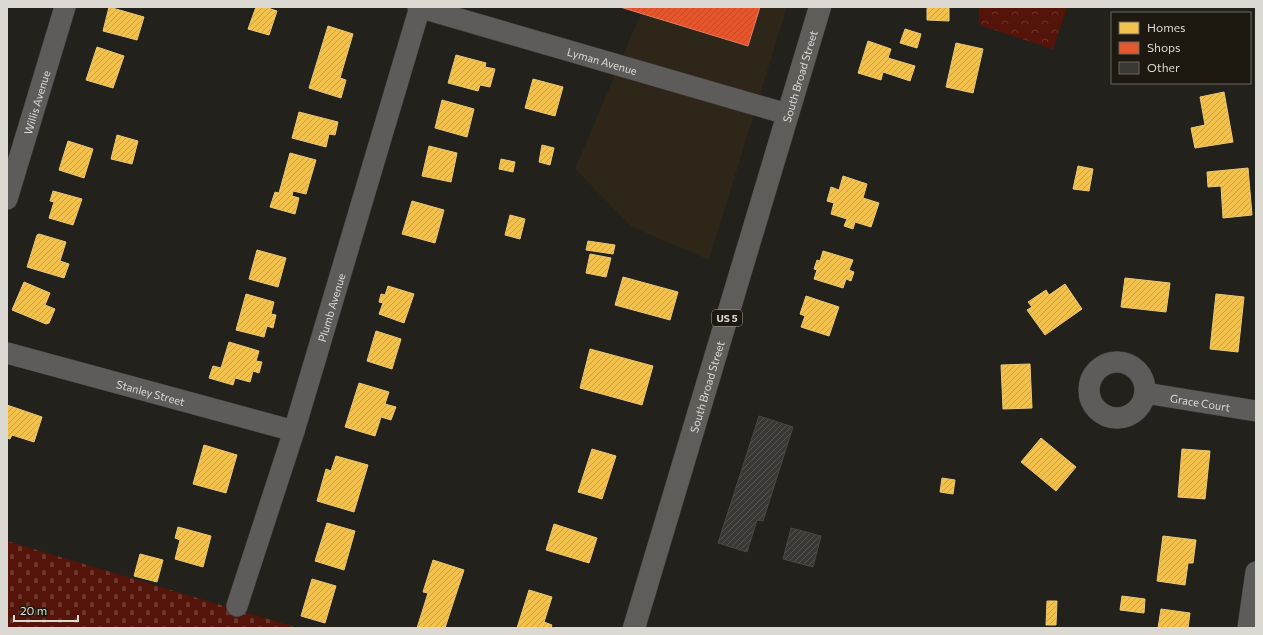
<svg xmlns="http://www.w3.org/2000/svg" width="1263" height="635" font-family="Commissioner,sans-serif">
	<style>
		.built { fill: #2d2619 }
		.forest { fill: url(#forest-crowns) }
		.cemetery { fill: url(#cemetery-stones) }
		.homes { fill: url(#homes-hatch); stroke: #ebc876 }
		.shops { fill: url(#shops-hatch); stroke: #e27e60 }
		.building { fill: url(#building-hatch); stroke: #494844 }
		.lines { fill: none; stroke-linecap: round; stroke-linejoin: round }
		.minor-casing { stroke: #403e3a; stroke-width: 22 }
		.major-casing { stroke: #403e3a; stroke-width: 23 }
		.minor { stroke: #5e5c5b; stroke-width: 21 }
		.major { stroke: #5f5d5a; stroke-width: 22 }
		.labels { text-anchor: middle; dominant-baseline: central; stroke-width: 4; stroke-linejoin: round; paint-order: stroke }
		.shield { fill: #1d1910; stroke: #a39f98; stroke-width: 1 }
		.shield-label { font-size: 10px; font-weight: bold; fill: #dcd9d3 }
		.street-label { font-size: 11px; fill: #dcd9d3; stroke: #1d1910 }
	</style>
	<defs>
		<pattern id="forest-crowns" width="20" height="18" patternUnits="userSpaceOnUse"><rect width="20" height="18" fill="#541409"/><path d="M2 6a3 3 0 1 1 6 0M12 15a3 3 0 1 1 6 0" fill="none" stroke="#6c362c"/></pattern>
		<pattern id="cemetery-stones" width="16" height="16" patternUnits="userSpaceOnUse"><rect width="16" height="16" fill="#541409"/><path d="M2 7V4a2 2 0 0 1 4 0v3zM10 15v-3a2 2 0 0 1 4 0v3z" fill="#6c362c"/></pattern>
		<pattern id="homes-hatch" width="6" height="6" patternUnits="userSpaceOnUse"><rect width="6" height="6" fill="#f2c14e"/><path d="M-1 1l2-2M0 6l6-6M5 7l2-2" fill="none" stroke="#c6a14a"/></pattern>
		<pattern id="shops-hatch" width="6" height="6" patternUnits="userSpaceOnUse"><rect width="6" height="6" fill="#e4572e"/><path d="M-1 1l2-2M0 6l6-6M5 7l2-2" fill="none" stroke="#b35033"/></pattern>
		<pattern id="building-hatch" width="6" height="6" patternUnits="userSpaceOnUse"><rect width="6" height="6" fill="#3a3834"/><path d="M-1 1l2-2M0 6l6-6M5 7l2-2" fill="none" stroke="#565450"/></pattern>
	</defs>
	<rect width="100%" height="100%" fill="#23211c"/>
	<!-- built -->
	<path class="built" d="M620 7H787L709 260 632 227 575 169 641 13Z"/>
	<!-- forest -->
	<path class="forest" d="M979 7H1067L1053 49 979 25Z"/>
	<!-- cemetery -->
	<path class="cemetery" d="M7 541 298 628H7Z"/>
	<!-- homes -->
	<g class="homes">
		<path d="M109 7 144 17 137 40 103 31Z"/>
		<path d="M256 7H265L277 11 269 35 248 29Z"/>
		<path d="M927 7H949V21L927 20Z"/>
		<path d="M328 26 353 34 340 78 346 80 341 98 309 88Z"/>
		<path d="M905 29 921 34 917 48 900 43Z"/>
		<path d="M868 41 891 49 888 58 915 66 910 81 883 72 881 80 858 73Z"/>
		<path d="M956 43 983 49 973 93 946 87Z"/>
		<path d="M97 47 124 56 113 88 86 80Z"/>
		<path d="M456 55 486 63 485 67 495 69 490 87 480 85 478 91 448 83Z"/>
		<path d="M533 79 563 87 555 116 525 108Z"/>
		<path d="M1224 92 1233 142 1195 148 1191 128 1205 125 1200 97Z"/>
		<path d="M442 100 474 109 467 137 435 128Z"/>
		<path d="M299 112 338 122 335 135 329 134 326 147 292 138Z"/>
		<path d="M117 135 138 141 132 164 111 159Z"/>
		<path d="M68 141 93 149 84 178 59 170Z"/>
		<path d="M542 145 554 148 550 165 539 162Z"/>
		<path d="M429 146 457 153 451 182 422 176Z"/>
		<path d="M290 153 316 160 306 194 293 191 292 196 299 198 295 214 270 207 275 192 279 193Z"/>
		<path d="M501 159 515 162 513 172 499 169Z"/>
		<path d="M1078 166 1093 169 1089 191 1073 189Z"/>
		<path d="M1248 168 1252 215 1223 218 1221 186 1208 187 1207 172Z"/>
		<path d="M843 176 867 184 863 198 879 203 871 227 855 222 853 229 844 226 847 219 831 214 834 203 827 201 831 187 839 190Z"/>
		<path d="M53 191 82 199 73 225 49 218 54 202 50 201Z"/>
		<path d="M412 201 444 210 435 243 402 234Z"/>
		<path d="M510 215 525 219 520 239 505 235Z"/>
		<path d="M39 234 66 242 60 261 69 264 64 278 27 267 37 235Z"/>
		<path d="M588 241 615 245 613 254 586 250Z"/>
		<path d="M257 250 286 258 278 287 249 279Z"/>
		<path d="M823 251 853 260 849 270 854 272 851 281 846 279 843 288 814 279 817 270 814 269 817 260 820 261Z"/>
		<path d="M590 254 611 258 606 277 586 273Z"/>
		<path d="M623 277 678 292 670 320 615 305Z"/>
		<path d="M1125 278 1170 283 1166 312 1121 307Z"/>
		<path d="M24 282 50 293 45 305 55 309 49 323 46 324 12 310Z"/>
		<path d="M1065 284 1082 309 1045 335 1027 310 1032 307 1028 302 1046 290 1049 295Z"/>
		<path d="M388 286 414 294 404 323 379 314 383 303 379 302 381 294 385 295Z"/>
		<path d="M246 294 274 302 271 314 276 315 273 328 267 326 264 337 236 330Z"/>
		<path d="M1216 294 1244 297 1238 352 1210 349Z"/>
		<path d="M806 296 839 307 829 336 801 327 805 316 800 314Z"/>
		<path d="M376 331 401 339 392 369 367 361Z"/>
		<path d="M229 342 259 351 256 361 262 362 259 373 253 371 250 382 235 378 233 385 209 378 213 366 221 368Z"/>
		<path d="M590 349 653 366 642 405 580 388Z"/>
		<path d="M1030 364 1032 408 1003 409 1001 365Z"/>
		<path d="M359 383 389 392 385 404 396 407 391 420 381 417 375 436 345 427Z"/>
		<path d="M7 405 42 417 34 442 12 435 10 439 7 438Z"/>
		<path d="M1041 438 1076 467 1056 491 1021 462Z"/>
		<path d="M204 445 237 455 226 493 193 484Z"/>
		<path d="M592 449 616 456 602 499 578 492Z"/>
		<path d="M1182 449 1210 451 1205 499 1178 497Z"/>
		<path d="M336 456 368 465 354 512 317 501 326 469 331 471Z"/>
		<path d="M942 478 955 480 953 494 940 492Z"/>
		<path d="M327 523 355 531 344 570 315 561Z"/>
		<path d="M554 524 597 538 589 563 546 550Z"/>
		<path d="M178 527 211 536 203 567 175 559 180 540 175 538Z"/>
		<path d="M1163 536 1196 540 1193 563H1188L1185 585 1157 581Z"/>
		<path d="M140 554 163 560 157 582 134 576Z"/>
		<path d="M433 560 464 570 445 628H417L428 593 423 592Z"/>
		<path d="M312 579 336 586 325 623 301 616Z"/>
		<path d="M529 590 552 597 544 622 552 625 551 628H517Z"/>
		<path d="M1122 596 1145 599 1144 613 1120 610Z"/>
		<path d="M1047 601H1057L1056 625H1046Z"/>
		<path d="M1161 609 1190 613 1188 628H1158Z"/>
	</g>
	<!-- shops -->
	<path class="shops" d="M620 7H760L748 46Z"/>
	<!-- building -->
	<g class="building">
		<path d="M759 416 793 427 763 521 757 520 747 552 718 543Z"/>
		<path d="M791 528 821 536 813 567 783 559Z"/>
	</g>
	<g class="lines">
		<!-- minor casing -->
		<g class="minor-casing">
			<g id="minor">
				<path id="s1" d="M418 7 787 114"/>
				<path id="s2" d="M7 199 65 7"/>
				<path id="s3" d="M7 353 294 431"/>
				<circle cx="1117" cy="390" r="28"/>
				<path id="s4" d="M1145 393 1256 411"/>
				<path id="s5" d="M237 606 294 431 420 7"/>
				<path d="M1248 628 1256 572"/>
			</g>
		</g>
		<!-- major casing -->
		<g class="major-casing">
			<g id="major">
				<path id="s6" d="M634 628 820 7"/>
			</g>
		</g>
		<!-- minor -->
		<use href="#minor" class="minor"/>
		<!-- major -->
		<use href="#major" class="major"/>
	</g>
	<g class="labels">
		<!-- shield labels -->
		<rect class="shield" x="712" y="310" width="30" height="16" rx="3"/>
		<g class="shield-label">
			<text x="727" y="318">US 5</text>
		</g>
		<!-- street labels -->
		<g class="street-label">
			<text stroke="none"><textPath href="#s1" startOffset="192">Lyman Avenue</textPath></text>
			<text stroke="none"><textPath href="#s6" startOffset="576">South Broad Street</textPath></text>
			<text stroke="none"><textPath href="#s2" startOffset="101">Willis Avenue</textPath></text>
			<text stroke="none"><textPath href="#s5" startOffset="313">Plumb Avenue</textPath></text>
			<text stroke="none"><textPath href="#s6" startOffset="252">South Broad Street</textPath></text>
			<text stroke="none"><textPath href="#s3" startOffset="149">Stanley Street</textPath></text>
			<text stroke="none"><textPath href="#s4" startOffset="56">Grace Court</textPath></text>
		</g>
	</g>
	<!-- border -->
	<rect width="1263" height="635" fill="none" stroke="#dcd9d3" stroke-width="16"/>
	<!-- legend -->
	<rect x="1111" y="12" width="140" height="72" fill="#1d1910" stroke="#69665e"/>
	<rect x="1119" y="22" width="20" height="12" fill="#f2c14e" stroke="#69665e"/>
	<text x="1147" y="32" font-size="12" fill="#dcd9d3">Homes</text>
	<rect x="1119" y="42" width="20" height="12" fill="#e4572e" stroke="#69665e"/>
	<text x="1147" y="52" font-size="12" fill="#dcd9d3">Shops</text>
	<rect x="1119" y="62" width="20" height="12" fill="#3a3834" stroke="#69665e"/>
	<text x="1147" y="72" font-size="12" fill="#dcd9d3">Other</text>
	<!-- scale -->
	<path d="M14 615v6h64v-6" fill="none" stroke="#dcd9d3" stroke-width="2"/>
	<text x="20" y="615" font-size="12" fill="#dcd9d3" stroke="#1d1910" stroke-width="3" paint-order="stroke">20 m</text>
</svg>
